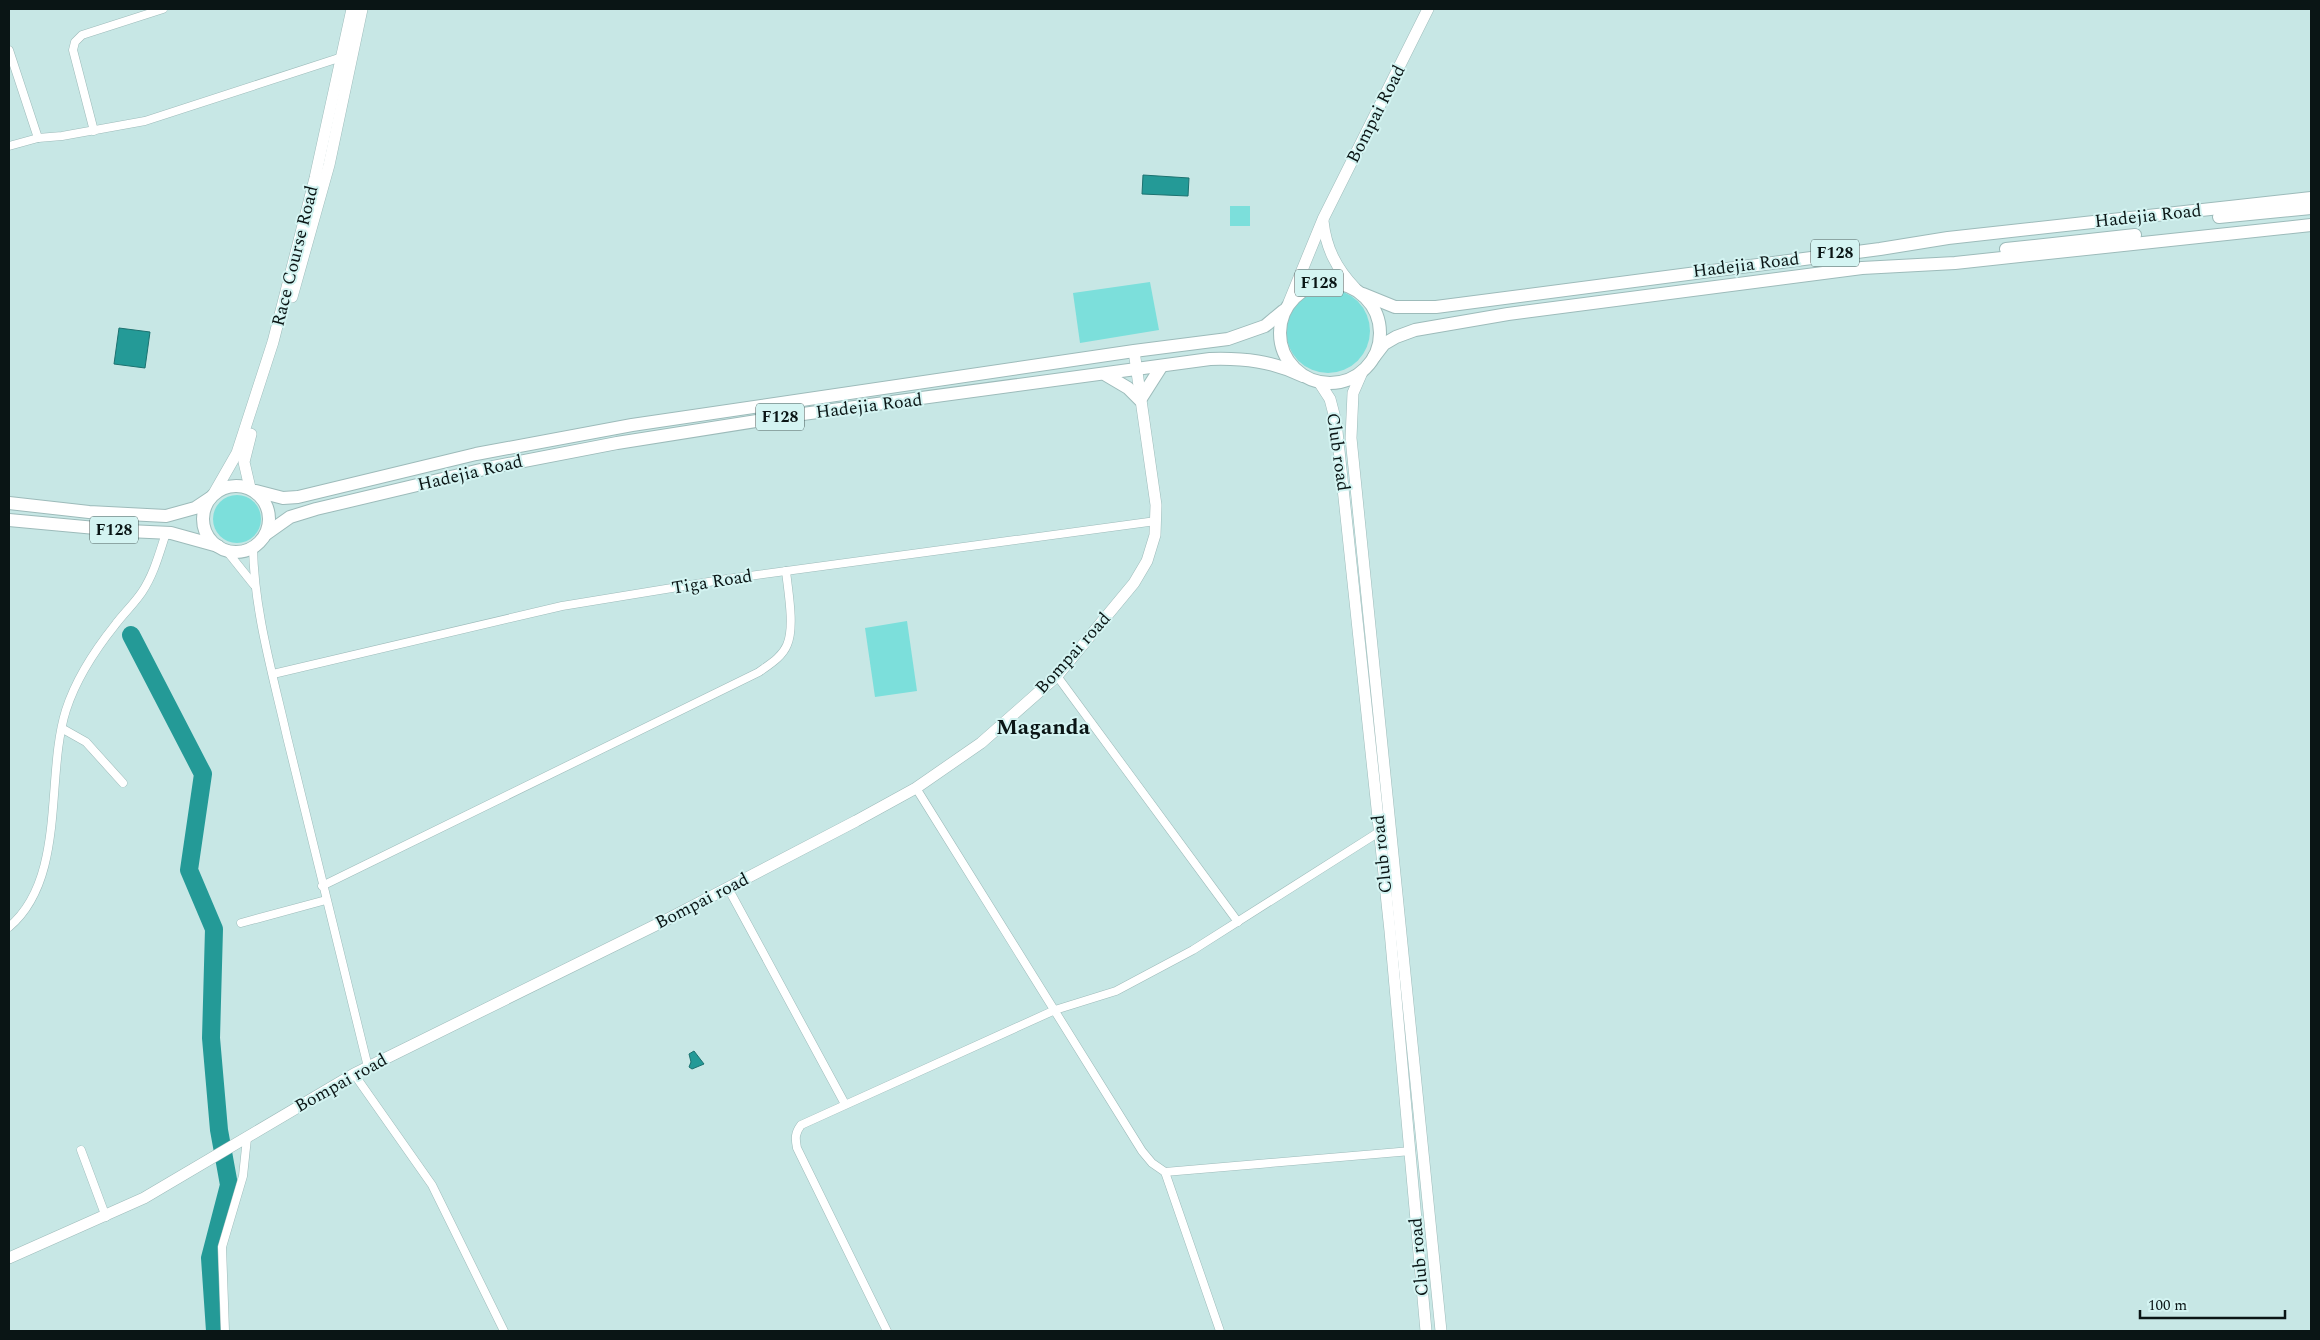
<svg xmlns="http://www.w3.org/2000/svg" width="2320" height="1340" font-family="Spectral,serif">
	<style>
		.green { fill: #7cdfdb }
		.water { fill: #249a97; stroke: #1c7270 }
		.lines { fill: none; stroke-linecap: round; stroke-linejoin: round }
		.river { stroke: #249a97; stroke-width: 18 }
		.street-casing { stroke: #9dbbba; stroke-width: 9 }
		.secondary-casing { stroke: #9dbbba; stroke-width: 12 }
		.primary-casing { stroke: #9dbbba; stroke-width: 14 }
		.street { stroke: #fff; stroke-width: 8 }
		.secondary { stroke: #fff; stroke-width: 11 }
		.primary { stroke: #fff; stroke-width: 12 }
		.labels { text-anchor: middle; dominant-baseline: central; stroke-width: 4; stroke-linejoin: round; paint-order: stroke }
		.shield { fill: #d4f4f2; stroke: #475857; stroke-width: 1 }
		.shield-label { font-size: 16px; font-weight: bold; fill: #0a1515 }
		.street-label { font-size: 18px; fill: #0a1515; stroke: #d4f4f2 }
		.district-label { font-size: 22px; font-weight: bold; fill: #0a1515; stroke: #d4f4f2 }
	</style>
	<rect width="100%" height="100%" fill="#c7e7e5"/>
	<!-- green -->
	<g class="green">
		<rect x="1230" y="206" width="20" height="20"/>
		<path d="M1150 282 1159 330 1080 343 1073 293Z"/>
		<circle cx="1328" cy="331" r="42"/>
		<circle cx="237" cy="519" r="24"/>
		<path d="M907 621 917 691 875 697 865 628Z"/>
	</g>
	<!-- water -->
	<g class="water">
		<path d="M1143 175 1189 178 1188 196 1142 194Z"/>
		<path d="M119 328 150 332 145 368 114 364Z"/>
		<path d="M694 1051 704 1064 692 1069 689 1067 691 1062 689 1054Z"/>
	</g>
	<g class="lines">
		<!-- river -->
		<path class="river" d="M131 635 203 774 189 870 214 929 211 1038 219 1130 229 1185 210 1258 215 1331"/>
		<!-- street casing -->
		<g class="street-casing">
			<g id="street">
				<path d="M9 50 38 138"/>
				<path d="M94 131 73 50 75 42 82 35 163 9"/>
				<path d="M9 146 38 138 62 136 145 121 342 57"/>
				<path d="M253 547C254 611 273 675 287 737 313 847 340 957 368 1067"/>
				<path d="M226 550 254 585"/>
				<path d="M273 674 562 606 727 579 1156 521"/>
				<path d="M1057 676 1238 922"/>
				<path d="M63 729 86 742 123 783"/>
				<path d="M916 788 1142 1151 1152 1163 1165 1172 1220 1331"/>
				<path d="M322 886 759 672C770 664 782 657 787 645 795 627 788 591 786 571"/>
				<path d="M728 888 845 1104"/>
				<path d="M241 923 326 900"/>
				<path d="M9 927C67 878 45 776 66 710 76 679 95 650 115 625 123 614 134 604 142 592 154 574 159 554 166 533"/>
				<path d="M354 1074 432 1185 504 1331"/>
				<path d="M81 1150 106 1217"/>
				<path d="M1165 1172 1411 1151"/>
				<path d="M225 1331 222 1247 243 1176 247 1138"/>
				<path d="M887 1331 797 1148C795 1138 795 1133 801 1125L1055 1010 1116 991 1193 950 1379 832"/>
			</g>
		</g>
		<!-- secondary casing -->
		<g class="secondary-casing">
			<g id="secondary">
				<path d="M1323 221C1326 248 1336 268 1355 288"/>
				<path d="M292 297 329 165 362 9"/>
				<path d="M1289 302 1323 219 1428 9"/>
				<path d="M1363 370 1353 393 1351 438 1441 1331"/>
				<path d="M1319 382 1330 399 1336 422 1390 931 1426 1331"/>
				<path d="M250 488 244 462 251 434"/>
				<path d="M213 495 237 453 273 342 315 178 352 9"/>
				<path d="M9 1258 144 1198 354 1074 668 919 856 821 916 788 981 743 1057 676 1134 583 1147 561 1155 535 1156 505 1134 351"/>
			</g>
		</g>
		<!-- primary casing -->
		<g class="primary-casing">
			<g id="primary">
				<path d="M2219 217 2311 208"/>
				<path d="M2006 249 2135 235"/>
				<circle cx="1330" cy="333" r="50"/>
				<path d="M1363 294 1395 307H1436L1880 249 1948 238 2311 198"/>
				<path d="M1374 357 1384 344 1396 337 1415 330 1508 314 1862 268 1955 263 2311 225"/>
				<path d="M1106 375 1128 388 1140 400 1161 367"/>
				<circle cx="236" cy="519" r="33"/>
				<path d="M256 491 283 498 298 497 476 454 632 425 1134 351 1228 339 1265 326 1283 311"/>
				<path d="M9 503 89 512 166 516 195 508 210 498"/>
				<path d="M9 520 128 531 171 533 218 546"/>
				<path d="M266 534 290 517 316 509 493 467 617 443 788 416 1210 359C1244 358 1272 361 1303 376"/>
			</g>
		</g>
		<!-- street -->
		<use href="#street" class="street"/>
		<!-- secondary -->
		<use href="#secondary" class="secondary"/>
		<!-- primary -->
		<use href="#primary" class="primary"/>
	</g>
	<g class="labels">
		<!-- shield labels -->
		<g class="shield">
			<rect x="1811" y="239.5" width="48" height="27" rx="4"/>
			<rect x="1295" y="269.5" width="48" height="27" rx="4"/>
			<rect x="756" y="403.5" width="48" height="27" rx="4"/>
			<rect x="90" y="516.5" width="48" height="27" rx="4"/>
		</g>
		<g class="shield-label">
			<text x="1835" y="253">F128</text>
			<text x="1319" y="283">F128</text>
			<text x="780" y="417">F128</text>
			<text x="114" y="530">F128</text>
		</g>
		<!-- street labels -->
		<g class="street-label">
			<text transform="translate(1376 114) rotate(-63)">Bompai Road</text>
			<text transform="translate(2148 216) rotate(-6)">Hadejia Road</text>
			<text transform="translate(295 256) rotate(-76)">Race Course Road</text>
			<text transform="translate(1746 265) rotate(-7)">Hadejia Road</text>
			<text transform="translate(869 406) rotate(-7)">Hadejia Road</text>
			<text transform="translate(1338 452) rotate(82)">Club road</text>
			<text transform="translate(470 473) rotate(-13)">Hadejia Road</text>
			<text transform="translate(712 582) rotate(-9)">Tiga Road</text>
			<text transform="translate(1073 653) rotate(-48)">Bompai road</text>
			<text transform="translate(1382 854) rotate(-96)">Club road</text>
			<text transform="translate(702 901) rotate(-27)">Bompai road</text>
			<text transform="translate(341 1083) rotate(-29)">Bompai road</text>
			<text transform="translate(1419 1257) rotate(-95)">Club road</text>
		</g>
		<!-- district labels -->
		<g class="district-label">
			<text x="1043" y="727">Maganda</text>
		</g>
	</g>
	<!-- border -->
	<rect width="2320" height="1340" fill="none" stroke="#0a1515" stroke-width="20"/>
	<!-- scale -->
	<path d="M2140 1310v8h145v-8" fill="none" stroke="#0a1515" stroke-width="2.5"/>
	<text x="2148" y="1310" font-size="15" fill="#0a1515" stroke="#d4f4f2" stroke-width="4" paint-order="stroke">100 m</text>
</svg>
